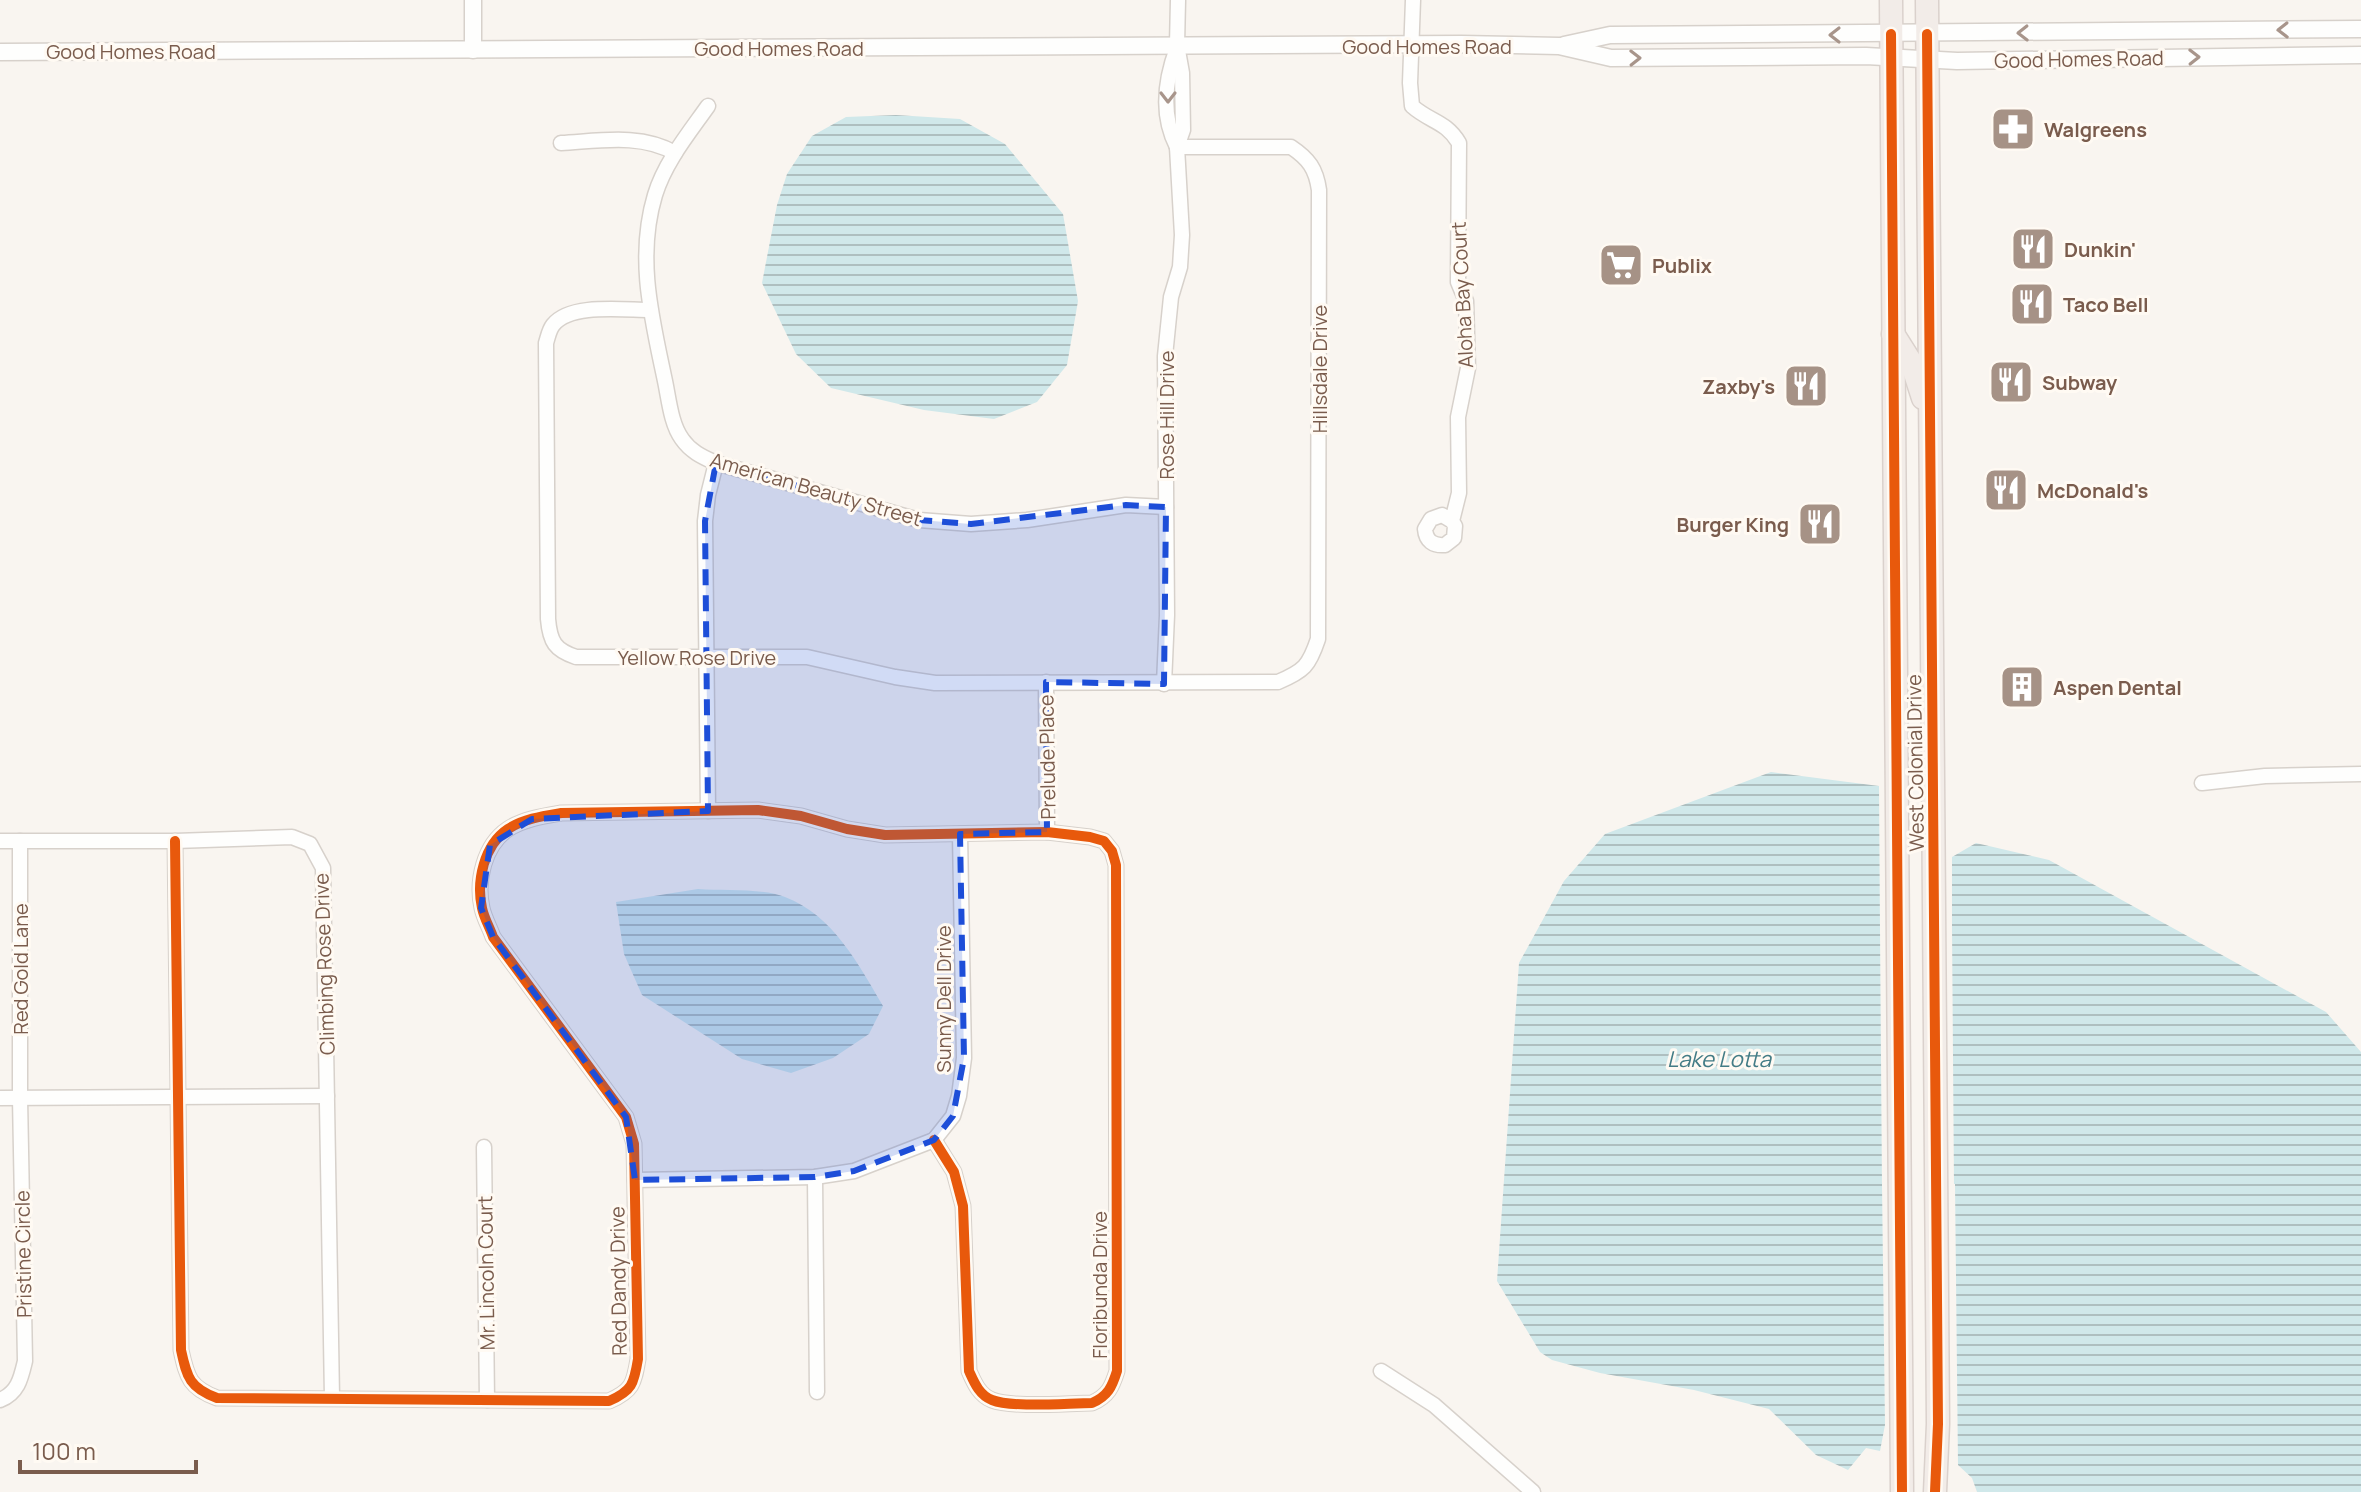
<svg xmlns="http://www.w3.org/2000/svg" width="2361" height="1492" font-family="Manrope,sans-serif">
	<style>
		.water { fill: url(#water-rules) }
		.pier { fill: #f9f5f0 }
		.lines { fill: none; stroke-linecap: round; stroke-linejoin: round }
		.minor-casing { stroke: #d7d1cb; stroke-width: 17 }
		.tertiary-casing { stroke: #d7d1cb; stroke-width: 19 }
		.trunk-casing { stroke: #dad1cc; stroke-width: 25 }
		.minor { stroke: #fefefd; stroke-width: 14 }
		.tertiary { stroke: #fefefd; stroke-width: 16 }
		.trunk { stroke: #f2ece8; stroke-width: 22 }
		.cycleway-casing { stroke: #fffaf3; stroke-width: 15 }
		.cycleway { stroke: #e8590c; stroke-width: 10 }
		.oneway { stroke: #a8958b }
		.marked { fill: #1d4ed8; fill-opacity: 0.2; stroke: #1d4ed8; stroke-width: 6; stroke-dasharray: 16 10; stroke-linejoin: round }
		.labels { text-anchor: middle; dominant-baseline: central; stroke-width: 6; stroke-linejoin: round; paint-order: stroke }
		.street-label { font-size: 20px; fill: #7a5c4d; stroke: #fffaf3 }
		.poi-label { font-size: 20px; font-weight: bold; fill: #7a5c4d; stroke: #fffaf3; text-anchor: start }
		.water-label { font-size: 22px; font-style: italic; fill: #437c86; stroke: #fffaf3 }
	</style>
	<defs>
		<pattern id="water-rules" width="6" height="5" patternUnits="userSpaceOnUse" patternTransform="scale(2)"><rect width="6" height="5" fill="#d0e8ea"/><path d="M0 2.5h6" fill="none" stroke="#aebfc0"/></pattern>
	</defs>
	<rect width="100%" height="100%" fill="#f9f5f0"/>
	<!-- water -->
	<g class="water">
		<path d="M896 115 960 119 1005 144 1063 214 1078 301 1067 365 1037 402 994 419 924 410 831 388 796 354 762 283 777 205 787 174 812 136 846 117Z"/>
		<path d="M1771 772 1879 786 1880 930H1952V857L1976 843 2049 860 2326 1012 2361 1052V1492H1977L1972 1478 1958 1465 1955 1184 1882 1185 1885 1425 1880 1451 1866 1448 1848 1470 1816 1455 1769 1409 1694 1390 1600 1373 1552 1360 1540 1352 1497 1281 1519 963 1564 881 1605 834Z"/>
		<path d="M698 889C723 891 762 888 785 897 833 915 859 965 883 1006L869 1034 833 1058 791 1073 742 1059 642 995 624 954 616 902Z"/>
	</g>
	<!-- pier -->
	<path class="pier" d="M1952 928 1954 1186 1882 1187 1880 929Z"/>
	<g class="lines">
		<!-- minor casing -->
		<g class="minor-casing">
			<g id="minor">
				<path d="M1413 0 1410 83 1412 106C1430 122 1446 121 1459 143L1458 282 1466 301 1468 368 1458 417 1459 493 1452 521 1455 526 1454 538 1445 545C1433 546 1426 541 1425 529L1431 519 1442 515 1452 521"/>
				<path d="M1177 48C1165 80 1161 116 1177 147"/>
				<path d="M708 106C689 133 665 162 655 195 636 258 652 319 665 381 669 400 671 424 682 439 691 452 703 457 716 463L919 520 971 524 1027 520 1126 505 1166 507"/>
				<path d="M561 143C599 141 641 133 675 153"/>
				<path d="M650 310C623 310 570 303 553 325 549 330 548 337 546 343L548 619C550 642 555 650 576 657H807L895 677 935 683 1278 682C1304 671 1309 666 1318 639L1319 190C1316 169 1309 159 1291 147H1177"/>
				<path d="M1046 682 1047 832"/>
				<path d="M1164 684 1167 615 1165 356 1171 297 1180 267 1182 235 1177 147 1183 130 1182 73 1177 45 1178 0"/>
				<path d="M2202 783 2265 776 2361 774"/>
				<path d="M708 811 705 521 708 495 716 463"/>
				<path d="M0 841H175L292 837 310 844 323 868 332 1398"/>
				<path d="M175 841 181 1350C187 1378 190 1388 217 1398L609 1401C632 1391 634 1384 638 1359L634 1144 626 1117 493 937C490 928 484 918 482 908 476 881 484 845 508 829 523 819 543 816 561 813L758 810 801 816 847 829 885 835 1047 832 1090 837 1104 841 1112 851 1116 865 1117 1371C1112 1387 1108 1396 1092 1403 1068 1403 1012 1408 992 1400 979 1395 974 1382 969 1371L963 1206 954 1172 934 1140"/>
				<path d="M0 1098 327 1096"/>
				<path d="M484 1147 487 1400"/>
				<path d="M815 1177 817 1392"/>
				<path d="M635 1180 815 1177 854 1171 934 1140 953 1116 959 1096 964 1058 960 834"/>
				<path d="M1381 1371 1434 1405 1533 1492"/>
				<path d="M0 1400C18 1393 21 1378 25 1361L20 1098V841"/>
			</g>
		</g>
		<!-- tertiary casing -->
		<g class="tertiary-casing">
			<g id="tertiary">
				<path d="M473 0V50"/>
				<path d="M1564 45 1610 35 2361 29"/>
				<path d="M0 52 1461 44 1559 46 1611 58 1866 56 1957 61 2361 55"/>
			</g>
		</g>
		<!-- trunk casing -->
		<g class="trunk-casing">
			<g id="trunk">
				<path d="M1891 0 1902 1492"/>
				<path d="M1927 0 1938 1424 1935 1492"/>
				<path d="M1893 334 1912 364 1923 398"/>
			</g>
		</g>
		<!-- minor -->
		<use href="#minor" class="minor"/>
		<!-- tertiary -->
		<use href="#tertiary" class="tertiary"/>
		<!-- trunk -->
		<use href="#trunk" class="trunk"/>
		<!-- cycleway casing -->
		<g class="cycleway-casing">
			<g id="cycleway">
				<path d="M1891 34 1902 1492"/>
				<path d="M1927 34 1938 1424 1935 1492"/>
				<path d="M175 841 181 1350C187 1378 190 1388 217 1398L609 1401C632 1391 634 1384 638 1359L634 1144 626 1117 493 937C490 928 484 918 482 908 476 881 484 845 508 829 523 819 543 816 561 813L758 810 801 816 847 829 885 835 1047 832 1090 837 1104 841 1112 851 1116 865 1117 1371C1112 1387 1108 1396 1092 1403 1068 1403 1012 1408 992 1400 979 1395 974 1382 969 1371L963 1206 954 1172 934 1140"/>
			</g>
		</g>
		<!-- cycleway -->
		<use href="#cycleway" class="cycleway"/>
	</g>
	<!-- one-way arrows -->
	<defs><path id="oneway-chevron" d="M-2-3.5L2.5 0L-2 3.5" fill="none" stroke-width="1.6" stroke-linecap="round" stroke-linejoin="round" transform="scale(2)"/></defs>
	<g class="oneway">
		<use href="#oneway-chevron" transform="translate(2283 30) rotate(179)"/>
		<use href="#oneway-chevron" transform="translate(2023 33) rotate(179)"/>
		<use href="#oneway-chevron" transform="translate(1835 35) rotate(180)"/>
		<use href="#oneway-chevron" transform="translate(2194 57) rotate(-1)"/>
		<use href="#oneway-chevron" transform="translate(1635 58) rotate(-1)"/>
		<use href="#oneway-chevron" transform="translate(1168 97) rotate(90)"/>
	</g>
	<!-- marked area -->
	<path class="marked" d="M716 463 919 520 971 524 1126 505 1166 507 1164 684 1046 682 1047 832 960 834 964 1058 953 1116 934 1140 854 1171 815 1177 635 1180 626 1117 493 937 481 908 490 845 532 819 708 811 705 521Z"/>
	<!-- icons -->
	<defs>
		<g id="pharmacy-square" transform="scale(2.3)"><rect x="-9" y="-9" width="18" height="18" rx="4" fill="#a69286" stroke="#fffaf3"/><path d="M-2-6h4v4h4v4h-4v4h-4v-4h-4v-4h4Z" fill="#fff"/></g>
		<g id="restaurant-square" transform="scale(2.3)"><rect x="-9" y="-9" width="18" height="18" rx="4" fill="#a69286" stroke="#fffaf3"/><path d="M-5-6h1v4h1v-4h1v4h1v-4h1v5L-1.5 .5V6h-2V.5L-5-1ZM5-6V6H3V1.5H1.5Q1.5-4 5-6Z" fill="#fff"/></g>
		<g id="supermarket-square" transform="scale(2.3)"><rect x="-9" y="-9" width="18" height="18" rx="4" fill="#a69286" stroke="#fffaf3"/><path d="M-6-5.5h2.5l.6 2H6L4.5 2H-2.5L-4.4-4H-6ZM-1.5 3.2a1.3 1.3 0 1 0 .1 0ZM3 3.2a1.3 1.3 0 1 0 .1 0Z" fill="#fff"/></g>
		<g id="building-square" transform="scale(2.3)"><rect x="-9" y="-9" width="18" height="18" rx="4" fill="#a69286" stroke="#fffaf3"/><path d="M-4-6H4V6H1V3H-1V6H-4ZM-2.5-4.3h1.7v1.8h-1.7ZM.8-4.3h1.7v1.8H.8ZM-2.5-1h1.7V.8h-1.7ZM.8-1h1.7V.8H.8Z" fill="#fff"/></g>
	</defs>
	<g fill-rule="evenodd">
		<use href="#pharmacy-square" x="2013" y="129"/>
		<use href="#restaurant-square" x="2033" y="249"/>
		<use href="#supermarket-square" x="1621" y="265"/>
		<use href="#restaurant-square" x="2032" y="304"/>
		<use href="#restaurant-square" x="2011" y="382"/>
		<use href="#restaurant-square" x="1806" y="386"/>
		<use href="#restaurant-square" x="2006" y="490"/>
		<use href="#restaurant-square" x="1820" y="524"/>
		<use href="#building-square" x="2022" y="687"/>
	</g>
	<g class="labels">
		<!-- street labels -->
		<g class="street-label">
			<text x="1427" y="46">Good Homes Road</text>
			<text x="779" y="48">Good Homes Road</text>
			<text x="131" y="51">Good Homes Road</text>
			<text transform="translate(2079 59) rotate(-1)">Good Homes Road</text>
			<text transform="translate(1462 295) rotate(-93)">Aloha Bay Court</text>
			<text transform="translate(1319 369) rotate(-90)">Hillsdale Drive</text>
			<text transform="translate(1166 415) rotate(-90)">Rose Hill Drive</text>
			<text transform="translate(816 489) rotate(16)">American Beauty Street</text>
			<text x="697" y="657">Yellow Rose Drive</text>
			<text transform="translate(1047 757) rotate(-91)">Prelude Place</text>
			<text transform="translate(1915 763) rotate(-91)">West Colonial Drive</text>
			<text transform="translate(324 964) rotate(-92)">Climbing Rose Drive</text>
			<text transform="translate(20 969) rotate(-90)">Red Gold Lane</text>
			<text transform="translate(943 999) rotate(-90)">Sunny Dell Drive</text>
			<text transform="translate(23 1254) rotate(-91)">Pristine Circle</text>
			<text transform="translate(486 1273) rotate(-91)">Mr. Lincoln Court</text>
			<text transform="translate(618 1281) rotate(-91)">Red Dandy Drive</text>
			<text transform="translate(1099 1285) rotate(-90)">Floribunda Drive</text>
		</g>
		<!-- poi labels -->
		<g class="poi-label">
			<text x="2044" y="129">Walgreens</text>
			<text x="2064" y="249">Dunkin'</text>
			<text x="1652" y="265">Publix</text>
			<text x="2063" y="304">Taco Bell</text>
			<text x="2042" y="382">Subway</text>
			<text x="1775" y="386" text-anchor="end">Zaxby's</text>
			<text x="2037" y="490">McDonald's</text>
			<text x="1789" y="524" text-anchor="end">Burger King</text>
			<text x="2053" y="687">Aspen Dental</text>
		</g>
		<!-- water labels -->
		<g class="water-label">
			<text x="1719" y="1059">Lake Lotta</text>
		</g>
	</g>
	<!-- scale -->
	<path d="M20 1460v12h176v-12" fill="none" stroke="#7a5c4d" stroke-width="4"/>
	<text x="32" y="1460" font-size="24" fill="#7a5c4d" stroke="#fffaf3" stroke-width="6" paint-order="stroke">100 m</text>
</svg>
